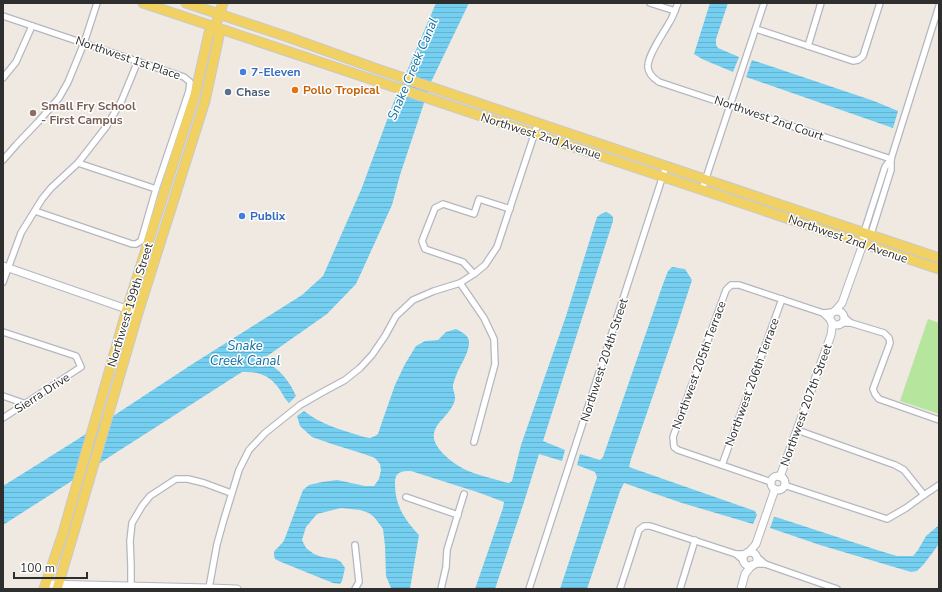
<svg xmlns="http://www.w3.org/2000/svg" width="942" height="592" font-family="'Nunito Sans',sans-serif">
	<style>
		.park { fill: #b6e59e }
		.water { fill: url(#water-rules) }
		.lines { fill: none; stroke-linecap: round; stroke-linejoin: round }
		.minor-casing { stroke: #b4b7c1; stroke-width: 8 }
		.tertiary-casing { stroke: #b4b7c1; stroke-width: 9 }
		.primary-casing { stroke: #c9c9c9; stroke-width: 11 }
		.minor { stroke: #fff; stroke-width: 5.5 }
		.tertiary { stroke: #fff; stroke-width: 7 }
		.primary { stroke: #f2d163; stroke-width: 9 }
		.shop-dot { fill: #3f7fe0; stroke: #fff; stroke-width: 1.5 }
		.food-dot { fill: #e8710a; stroke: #fff; stroke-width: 1.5 }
		.service-dot { fill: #5c6f8a; stroke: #fff; stroke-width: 1.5 }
		.education-dot { fill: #8d6e63; stroke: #fff; stroke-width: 1.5 }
		.labels { text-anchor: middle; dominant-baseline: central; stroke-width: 3; stroke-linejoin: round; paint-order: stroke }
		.street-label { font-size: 12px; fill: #2e2e2e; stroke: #fff }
		.shop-label { font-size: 12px; font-weight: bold; fill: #366cbe; stroke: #fff; text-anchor: start }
		.food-label { font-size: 12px; font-weight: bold; fill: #c56008; stroke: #fff; text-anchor: start }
		.service-label { font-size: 12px; font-weight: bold; fill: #4e5e75; stroke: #fff; text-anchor: start }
		.education-label { font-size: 12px; font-weight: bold; fill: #785e54; stroke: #fff; text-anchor: start }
		.water-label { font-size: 13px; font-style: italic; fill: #0d6fa3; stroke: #fff }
	</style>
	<defs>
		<pattern id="water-rules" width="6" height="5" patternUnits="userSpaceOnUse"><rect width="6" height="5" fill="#75cff0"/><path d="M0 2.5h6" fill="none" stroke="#66b2ce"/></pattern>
	</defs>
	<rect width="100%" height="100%" fill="#efe9e1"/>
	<!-- park -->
	<path class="park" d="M928 319 939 323V414L900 401Z"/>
	<!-- water -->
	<g class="water">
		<path d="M436 3H469L431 82 400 175 392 205 356 284 327 314 263 359 264 362C279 367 290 382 296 396L289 403C285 399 283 395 280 390 271 376 259 371 242 372L3 525V486L75 441 194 363 302 295 323 276 361 190 393 104Z"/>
		<path d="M710 3H728L716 39V45L718 48 739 57 733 72 702 59 694 54Z"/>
		<path d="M752 60 874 101 898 111 893 128 746 77Z"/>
		<path d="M606 212 610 214 613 217V221L543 441 565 450 562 461 539 454 524 502 495 589H475L503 508 504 502 480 493 411 471C407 471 402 471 399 473 395 475 395 481 395 484 395 506 405 520 419 535L410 589H392L391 588 386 576 385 546 383 529 375 518 369 513 360 510 341 508 317 514 306 527 302 540 306 548 314 554 322 557 336 559 341 562 345 568 342 581 340 584 333 583 281 562 275 559C272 549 276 551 281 544 283 543 284 540 285 538L303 490 309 485 322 482 337 480 365 486H374L379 479 381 470 380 464 375 458 364 454 332 444 312 437 300 426 297 416 304 411C321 425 343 430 364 437L370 438 375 436 378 434 382 422 395 385 405 364 416 346 425 341 438 340 446 332 456 329C460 331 466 334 468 338 473 348 459 366 456 376 455 378 454 382 453 385 452 392 458 395 453 405 448 416 437 421 434 433 431 448 454 464 466 470 477 475 492 478 504 482L509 483 512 481 521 445 566 316 597 217 601 214Z"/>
		<path d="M672 267 685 269 692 280 677 326 631 459 629 467 755 511 757 515 753 524 682 503 624 483 620 491 587 589H560L597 477 595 472 577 465 580 454 600 460 603 457 663 284 668 271Z"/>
		<path d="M774 517 779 518 877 550 897 556H913L918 550 926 536 939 525V544L924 564 917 571 911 572 820 545 770 528Z"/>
	</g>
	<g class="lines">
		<!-- minor casing -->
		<g class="minor-casing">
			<g id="minor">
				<path d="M650 3 675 11"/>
				<path d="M678 3C675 10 673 17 669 23 663 34 649 53 648 65 647 73 653 78 659 82L891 159"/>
				<path d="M3 16 184 77 190 82 189 91 156 189 141 241 136 244H132L35 211"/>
				<path d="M756 29 808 46 853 61 858 60 863 56 880 3"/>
				<path d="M808 46 821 3"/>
				<path d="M3 78 16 62 32 26"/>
				<path d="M3 160 17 144 38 122 59 98 68 82 84 43 97 3"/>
				<path d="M78 163 156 189"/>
				<path d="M702 190 764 3"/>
				<path d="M864 232 885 167 891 159"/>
				<path d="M871 234 891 170V159L939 6"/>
				<path d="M474 274 463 262 425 249 422 241 435 208 443 204 474 214 479 199 510 209"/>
				<path d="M3 282 21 233 42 199 51 188 78 163 106 127 121 102 138 61"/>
				<path d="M460 283 484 318 494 339 495 364 474 442"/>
				<path d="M830 320 823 313 833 312"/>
				<path d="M841 323H851L844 317"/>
				<path d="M851 323 884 333 889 338 890 343 873 389 875 394 879 399 939 420"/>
				<path d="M3 332 76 356 81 367 3 418"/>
				<path d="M3 396 26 404"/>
				<path d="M797 430 895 465 904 470 924 495"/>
				<path d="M722 465 782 299"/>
				<path d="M771 482 678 450 674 447 673 437 726 290 731 285H739L823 313"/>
				<path d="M784 485 887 519 906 508 924 495 939 485"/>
				<path d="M406 497 458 515"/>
				<path d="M355 545 359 582 355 589"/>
				<path d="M744 561 736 554H746"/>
				<path d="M755 564H765L757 557"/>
				<path d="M765 564 837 589"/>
				<path d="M131 586V566L130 541 132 523 142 506 150 496 176 479H188L204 483 231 493"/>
				<path d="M209 588 217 544 224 519 239 470 249 450 265 433 300 405 321 393 345 380 360 368 372 355 385 336 396 316 413 300 434 291 460 283 474 274 485 265 497 247 538 123"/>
				<path d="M441 589 446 567 447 550 464 494"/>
				<path d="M529 589 666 166"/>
				<path d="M620 589 639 530 644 526H650L736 554"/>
				<path d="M680 589 695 540"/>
			</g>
		</g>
		<!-- tertiary casing -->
		<g class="tertiary-casing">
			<g id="tertiary">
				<path d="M3 266 138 313"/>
				<path d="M835 311 842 303 863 244 864 232"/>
				<circle cx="837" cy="318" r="7"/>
				<circle cx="778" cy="483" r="7"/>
				<path d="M780 477 831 335 832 327V322"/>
				<path d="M749 552 756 544 775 489"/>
				<circle cx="750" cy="559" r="7"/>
				<path d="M46 584 209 588 237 589"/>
				<path d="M741 589 745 574 752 565"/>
			</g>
		</g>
		<!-- primary casing -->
		<g class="primary-casing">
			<g id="primary">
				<path d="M143 3 939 269"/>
				<path d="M186 3 288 37 377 69 939 258"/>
				<path d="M44 589 63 533 127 309 195 95 209 33 215 27 223 3"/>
				<path d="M57 589 74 532 138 313 205 101 219 36 215 27"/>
			</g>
		</g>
		<!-- minor -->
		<use href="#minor" class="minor"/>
		<!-- tertiary -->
		<use href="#tertiary" class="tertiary"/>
		<!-- primary -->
		<use href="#primary" class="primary"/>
	</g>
	<!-- markers -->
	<g class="shop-dot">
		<circle cx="243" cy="72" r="4"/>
		<circle cx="242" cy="216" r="4"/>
	</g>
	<circle class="food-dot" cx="295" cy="90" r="4"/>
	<circle class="service-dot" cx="228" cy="92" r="4"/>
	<circle class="education-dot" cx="33" cy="113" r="4"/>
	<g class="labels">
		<!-- street labels -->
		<g class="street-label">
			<text transform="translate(128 58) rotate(19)">Northwest 1st Place</text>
			<text transform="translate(769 118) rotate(19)">Northwest 2nd Court</text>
			<text transform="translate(541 136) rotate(18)">Northwest 2nd Avenue</text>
			<text transform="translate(848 239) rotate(19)">Northwest 2nd Avenue</text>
			<text transform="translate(130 305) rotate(-73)">Northwest 199th Street</text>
			<text transform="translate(604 360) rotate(-72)">Northwest 204th Street</text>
			<text transform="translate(699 365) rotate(-70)">Northwest 205th Terrace</text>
			<text transform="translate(752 382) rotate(-70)">Northwest 206th Terrace</text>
			<text transform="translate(42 393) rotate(-33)">Sierra Drive</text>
			<text transform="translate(806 405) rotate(-70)">Northwest 207th Street</text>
		</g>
		<!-- shop labels -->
		<g class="shop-label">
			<text x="251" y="72">7-Eleven</text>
			<text x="250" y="216">Publix</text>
		</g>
		<!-- food labels -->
		<g class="food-label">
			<text x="303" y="90">Pollo Tropical</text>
		</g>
		<!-- service labels -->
		<g class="service-label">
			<text x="236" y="92">Chase</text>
		</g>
		<!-- education labels -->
		<g class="education-label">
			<text x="41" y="106">Small Fry School<tspan x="41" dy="14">- First Campus</tspan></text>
		</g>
		<!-- water labels -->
		<g class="water-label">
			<text transform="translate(413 69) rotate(-67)">Snake Creek Canal</text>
			<text x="245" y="346">Snake<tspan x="245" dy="15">Creek Canal</tspan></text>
		</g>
	</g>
	<!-- border -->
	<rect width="942" height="592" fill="none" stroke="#2e2e2e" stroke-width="8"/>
	<!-- scale -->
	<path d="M14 572v6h73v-6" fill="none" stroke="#2e2e2e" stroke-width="2"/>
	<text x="20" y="572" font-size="12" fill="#2e2e2e" stroke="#ffffff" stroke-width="3" paint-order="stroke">100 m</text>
</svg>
